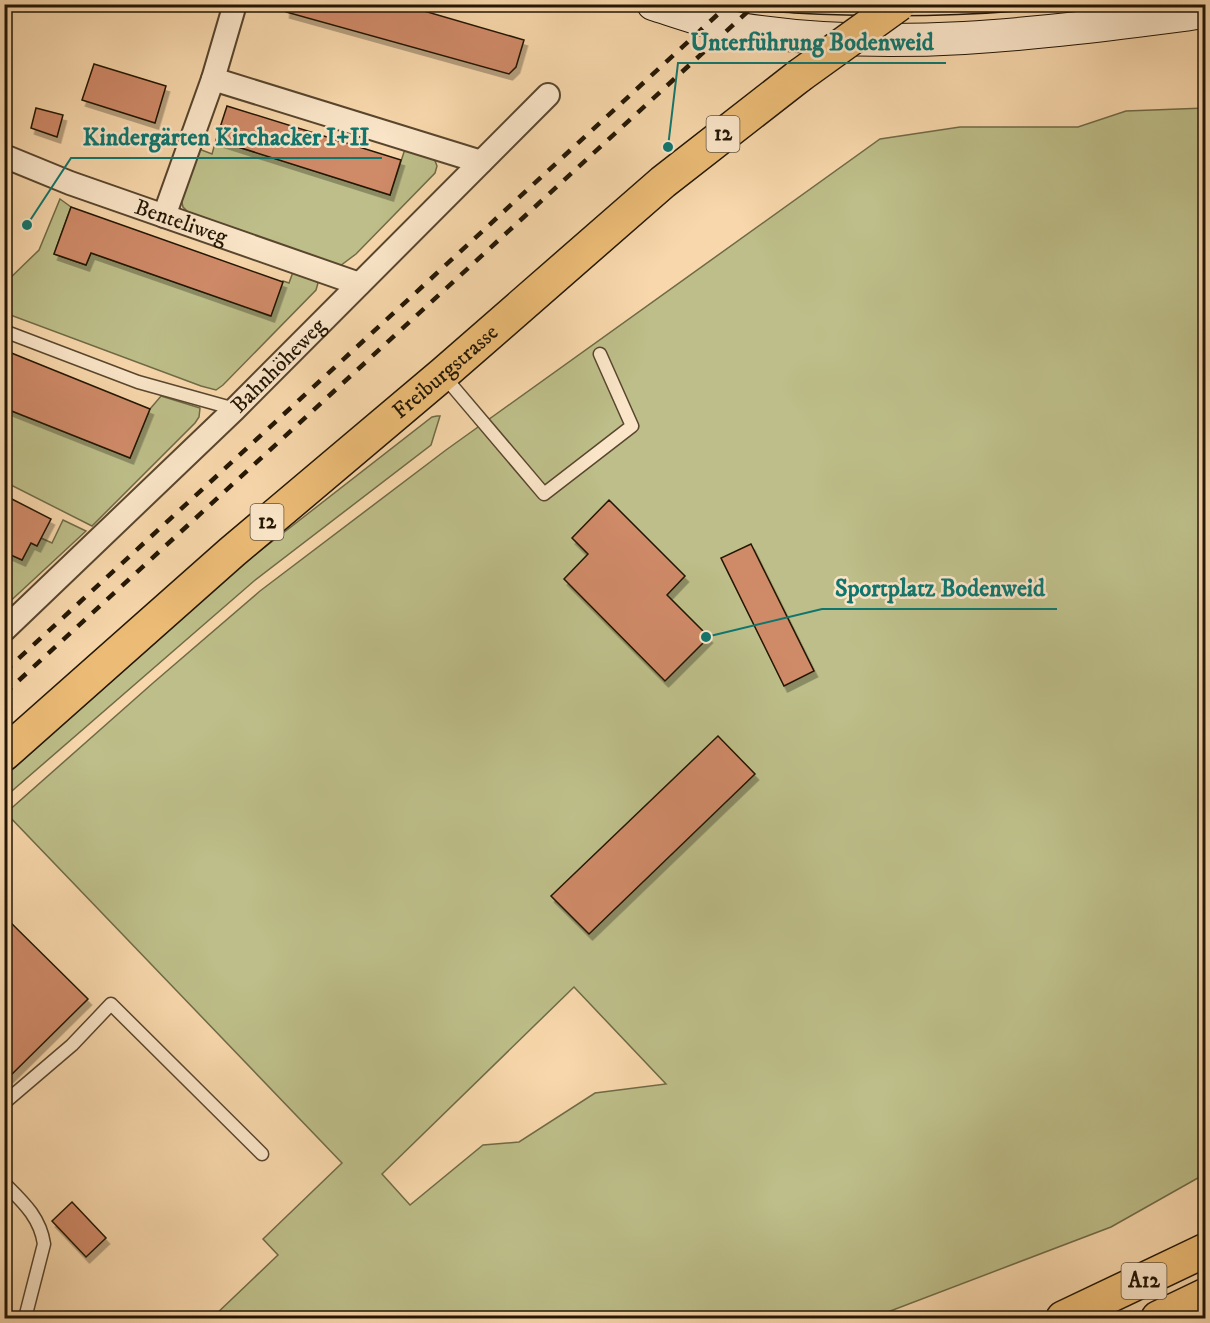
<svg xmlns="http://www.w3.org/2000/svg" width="1210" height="1323" font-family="'IM FELL DW Pica',serif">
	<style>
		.green { fill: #bdbe89; stroke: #706a46; stroke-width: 1.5; fill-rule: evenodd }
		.building { fill: #cf8a67; stroke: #231604; stroke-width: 1.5; filter: url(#shadow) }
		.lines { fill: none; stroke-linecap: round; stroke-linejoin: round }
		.lane-casing { stroke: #58462e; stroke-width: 15 }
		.street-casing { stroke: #58462e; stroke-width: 26 }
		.secondary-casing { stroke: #231604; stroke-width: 34 }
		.primary-casing { stroke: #231604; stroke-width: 36 }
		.highway-casing { stroke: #231604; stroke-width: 36 }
		.lane { stroke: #fae5c8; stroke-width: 12 }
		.street { stroke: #fae5c8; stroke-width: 22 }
		.secondary { stroke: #fae5c8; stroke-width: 32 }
		.primary { stroke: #ecbc76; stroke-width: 33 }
		.highway { stroke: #ecbc76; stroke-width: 33 }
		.tram { stroke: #231604; stroke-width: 1.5 }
		.rail { stroke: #231604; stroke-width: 4.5; stroke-dasharray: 10 10; stroke-linecap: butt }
		.primary-bridge-casing { stroke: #231604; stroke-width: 36; stroke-linecap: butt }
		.primary-bridge { stroke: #ecbc76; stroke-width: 33 }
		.labels { text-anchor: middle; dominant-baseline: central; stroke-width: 5; stroke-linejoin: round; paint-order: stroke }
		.shield { fill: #fae5c8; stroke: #64543f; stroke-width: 1.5 }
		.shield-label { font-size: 21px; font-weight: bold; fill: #231604 }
		.street-label { font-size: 22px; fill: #231604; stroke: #fae5c8 }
		.leader { fill: none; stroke: #0f766e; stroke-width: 2 }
		.callout-dot { fill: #0f766e; stroke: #fae5c8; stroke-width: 2 }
		.callout-label { font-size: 24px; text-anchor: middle; font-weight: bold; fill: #0f766e; stroke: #fae5c8; stroke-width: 5; stroke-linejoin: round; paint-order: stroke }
	</style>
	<defs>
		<filter id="shadow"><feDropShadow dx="3.5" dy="6" stdDeviation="0" flood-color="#0004"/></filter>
	</defs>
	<rect width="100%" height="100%" fill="#f7d7ab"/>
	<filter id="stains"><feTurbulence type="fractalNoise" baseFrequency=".00333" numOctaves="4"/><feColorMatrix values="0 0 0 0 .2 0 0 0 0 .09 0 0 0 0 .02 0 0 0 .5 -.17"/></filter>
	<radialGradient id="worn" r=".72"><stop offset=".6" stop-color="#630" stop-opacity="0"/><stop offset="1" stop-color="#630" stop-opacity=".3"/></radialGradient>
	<!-- green -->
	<g class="green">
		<path d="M1205 108V1174L1111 1227 872 1318H212L278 1255 263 1239 342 1163 6 813 153 683 260 591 446 450 880 139 960 127H1078L1126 111ZM574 987 666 1084 595 1093 519 1142 483 1145 410 1205 382 1174Z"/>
		<path d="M216 140 390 195 405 149 434 158 437 166 435 173 356 254 340 266 188 212 183 207 181 199 199 149 212 154Z"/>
		<path d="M60 199 71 207 54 254 86 265 91 253 270 316 283 281 289 283 293 272 313 279 318 283 316 290 223 385 216 390 201 386 5 313 4 284 39 250Z"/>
		<path d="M161 396 200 408 199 417 195 423 92 526 5 482 4 408 130 458 150 409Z"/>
		<path d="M437 416H440L431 445 254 581 5 797 4 777 242 565 432 417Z"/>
		<path d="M63 520 86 531 5 606V552L22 560 31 543 37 546 41 538 52 543Z"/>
	</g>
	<!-- building -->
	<g class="building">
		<path d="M287 4H400L524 40 516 67 509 74 286 12Z"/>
		<path d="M94 64 166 86 155 123 82 100Z"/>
		<path d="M227 106 401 160 390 195 216 140Z"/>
		<path d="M36 108 63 115 57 137 31 128Z"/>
		<path d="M71 207 283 282 271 316 91 253 86 265 54 254Z"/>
		<path d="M4 350 150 409 130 458 4 408Z"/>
		<path d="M4 495 51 519 37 546 31 543 22 560 4 552Z"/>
		<path d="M609 500 685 576 667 595 709 637 665 681 564 579 588 554 572 538Z"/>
		<path d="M751 544 814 671 784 686 721 558Z"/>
		<path d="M718 736 755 774 589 934 551 896Z"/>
		<path d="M4 916 88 999 4 1082Z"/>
		<path d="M72 1202 106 1238 86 1257 52 1221Z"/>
	</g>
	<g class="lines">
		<!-- lane casing -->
		<g class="lane-casing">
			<g id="lane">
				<path d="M847 4H917"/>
				<path d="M4 331 138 382 235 409"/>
				<path d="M443 375 544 494 632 426 600 354"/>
				<path d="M4 1103 72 1045 111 1004 262 1154"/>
				<path d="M4 1183C23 1202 40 1217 44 1244L25 1318"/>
			</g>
		</g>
		<!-- street casing -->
		<g class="street-casing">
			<g id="street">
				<path d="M213 79 481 162"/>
				<path id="s1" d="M4 156 70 183 359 284"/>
				<path d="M164 216 213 79 235 4"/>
				<path id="s2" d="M4 630 235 409 548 95"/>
			</g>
		</g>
		<!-- secondary casing -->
		<g class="secondary-casing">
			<path id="secondary" d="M653 4C681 13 711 24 740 29 895 54 1051 32 1206 12"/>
		</g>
		<!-- primary casing -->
		<g class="primary-casing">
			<g id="primary">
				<path id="s3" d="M4 754 232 552 443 374 663 182 799 76"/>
			</g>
		</g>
		<!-- highway casing -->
		<g class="highway-casing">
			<g id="highway">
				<path d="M1063 1318 1206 1250"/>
				<path d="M1158 1318 1206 1295"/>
			</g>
		</g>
		<!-- lane -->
		<use href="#lane" class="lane"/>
		<!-- street -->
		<use href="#street" class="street"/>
		<!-- secondary -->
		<use href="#secondary" class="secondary"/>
		<!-- primary -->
		<use href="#primary" class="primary"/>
		<!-- highway -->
		<use href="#highway" class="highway"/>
		<!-- tram -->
		<path class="tram" d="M689 4C723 12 759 11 794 13 890 18 986 17 1082 4"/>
		<!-- rail -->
		<g class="rail">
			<path d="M4 672 729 4"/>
			<path d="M4 694 756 4"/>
		</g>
		<!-- primary-bridge casing -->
		<g class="primary-bridge-casing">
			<path id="primary-bridge" d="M799 76 899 4"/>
		</g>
		<!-- primary-bridge -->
		<use href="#primary-bridge" class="primary-bridge"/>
	</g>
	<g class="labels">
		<!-- shield labels -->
		<g class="shield">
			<rect x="706.5" y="116" width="33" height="36" rx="4.5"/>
			<rect x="250.5" y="504" width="33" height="36" rx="4.5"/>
			<rect x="1121.5" y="1263" width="45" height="36" rx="4.5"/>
		</g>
		<g class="shield-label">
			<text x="723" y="134">12</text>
			<text x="267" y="522">12</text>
			<text x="1144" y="1281">A12</text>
		</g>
		<!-- street labels -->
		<g class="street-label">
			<text stroke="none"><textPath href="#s1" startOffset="189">Benteliweg</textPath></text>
			<text stroke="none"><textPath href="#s2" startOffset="381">Bahnhöheweg</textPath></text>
			<text stroke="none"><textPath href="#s3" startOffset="584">Freiburgstrasse</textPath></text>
		</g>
	</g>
	<!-- callouts -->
	<path class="leader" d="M668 147L678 63H946M27 225L71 158H382M706 637L822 609H1057"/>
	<g class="callout-dot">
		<circle cx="668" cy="147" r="6"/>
		<circle cx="27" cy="225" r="6"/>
		<circle cx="706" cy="637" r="6"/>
	</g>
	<g class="callout-label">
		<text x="812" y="50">Unterführung Bodenweid</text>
		<text x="226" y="145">Kindergärten Kirchacker I+II</text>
		<text x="940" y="596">Sportplatz Bodenweid</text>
	</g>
	<!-- margin -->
	<rect width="1210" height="1323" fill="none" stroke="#f7d7ab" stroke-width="24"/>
	<rect x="6" y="6" width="1198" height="1311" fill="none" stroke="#231604" stroke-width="3"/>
	<rect x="12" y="12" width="1186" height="1299" fill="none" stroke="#231604" stroke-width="1.5"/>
	<rect width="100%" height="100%" filter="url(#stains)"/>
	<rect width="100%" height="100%" fill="url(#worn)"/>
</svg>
